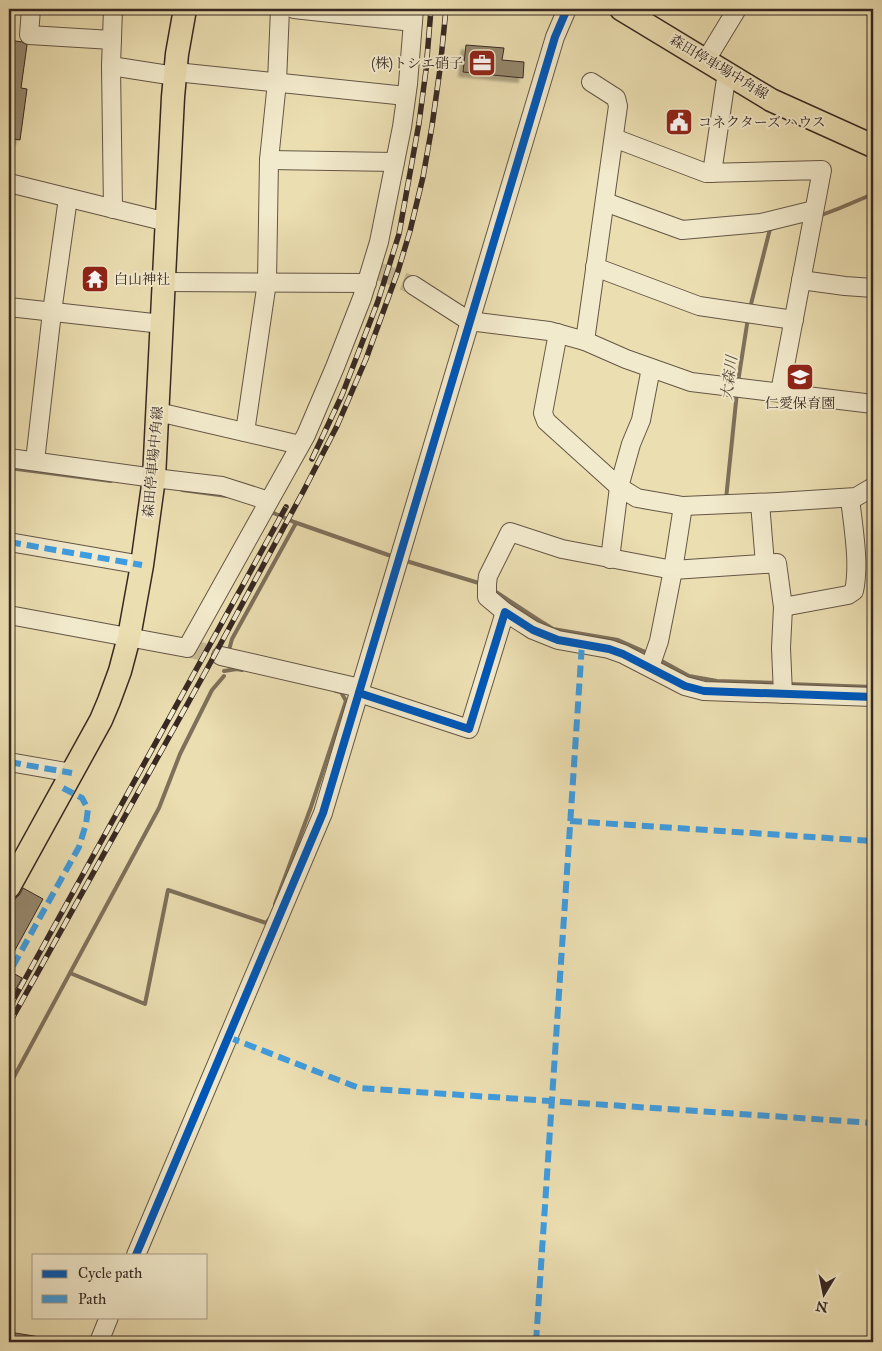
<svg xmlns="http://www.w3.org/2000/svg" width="882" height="1351" font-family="'IM FELL Great Primer','Noto Serif JP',serif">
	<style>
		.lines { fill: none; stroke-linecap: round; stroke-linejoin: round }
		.stream { stroke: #7e705b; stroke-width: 4 }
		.building { fill: #95876d; stroke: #372823; filter: url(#shadow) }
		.minor-tunnel { stroke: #c7ba95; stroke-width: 18; stroke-dasharray: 18 9; stroke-linecap: butt }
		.minor-casing { stroke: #645646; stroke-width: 20 }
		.major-casing { stroke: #372823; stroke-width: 25 }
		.minor { stroke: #f2eacc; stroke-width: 18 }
		.major { stroke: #ebdeb1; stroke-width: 22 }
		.rail-casing { stroke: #372823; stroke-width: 5.5 }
		.rail { stroke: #f2eacc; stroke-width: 4; stroke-dasharray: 11; stroke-linecap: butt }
		.quiet { stroke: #3e9ce0; stroke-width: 6; stroke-dasharray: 12 6; stroke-linecap: butt }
		.cycleway-casing { stroke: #f2eacc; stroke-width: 11 }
		.cycleway { stroke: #0057b8; stroke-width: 8 }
		.labels { text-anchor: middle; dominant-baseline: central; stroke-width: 4; stroke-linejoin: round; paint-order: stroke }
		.poi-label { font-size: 14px; fill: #372823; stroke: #f2eacc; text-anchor: start }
		.street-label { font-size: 14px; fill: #372823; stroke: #f2eacc }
		.water-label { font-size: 15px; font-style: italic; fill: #5b4c3f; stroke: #f2eacc }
	</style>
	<defs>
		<filter id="shadow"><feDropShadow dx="-4.5" dy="4.5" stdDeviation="1" flood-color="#0004"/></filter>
	</defs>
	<rect width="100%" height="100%" fill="#ebdeb1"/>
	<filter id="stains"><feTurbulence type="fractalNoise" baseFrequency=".004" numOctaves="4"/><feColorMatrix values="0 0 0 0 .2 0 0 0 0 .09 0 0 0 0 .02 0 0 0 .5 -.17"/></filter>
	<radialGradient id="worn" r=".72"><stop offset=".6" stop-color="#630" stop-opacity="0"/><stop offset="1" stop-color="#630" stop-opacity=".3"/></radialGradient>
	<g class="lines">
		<!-- stream -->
		<g class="stream">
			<path d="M819 216 840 208 873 194"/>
			<path d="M750 308 770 229 774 228"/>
			<path d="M738 382 748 318"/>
			<path d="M9 468 111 481"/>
			<path d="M182 490 227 496"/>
			<path d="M726 499 737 392"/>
			<path d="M269 511 294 522 394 557"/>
			<path d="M403 560 482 584"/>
			<path d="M493 590 537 619 553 629 618 640 650 654"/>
			<path d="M229 650 232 639 296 523"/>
			<path d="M658 659 689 676 717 681 779 683"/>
			<path d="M224 671 237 669 242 670"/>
			<path d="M788 684 873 687"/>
			<path d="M275 904 311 807 346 701 341 692 336 691"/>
			<path d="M70 973 145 1004 168 890 266 923 270 918"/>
			<path d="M9 1086 159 808 180 754 212 690 224 676"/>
		</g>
	</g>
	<!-- building -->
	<g class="building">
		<path d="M9 40 22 42 27 45 21 88 27 89 20 140 9 138Z"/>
		<path d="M466 45 504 48 502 60 524 62 523 78 463 72Z"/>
		<path d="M23 888 43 899 9 961V910L15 899 20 894Z"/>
		<path d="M9 971 22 978 9 1001Z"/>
		<path d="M9 1332 40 1337V1342H9Z"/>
	</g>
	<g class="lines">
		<!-- minor-tunnel -->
		<g class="minor-tunnel">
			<path d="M378 271 413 285"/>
			<path d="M187 648 221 656"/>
		</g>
		<!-- minor casing -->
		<g class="minor-casing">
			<g id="minor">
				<path d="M31 9 29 35 112 40"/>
				<path d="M294 9 413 22"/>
				<path d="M706 60 737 9"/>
				<path d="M111 66 175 76"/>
				<path d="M176 72 406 96"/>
				<path d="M614 138 706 173 822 170 780 392"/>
				<path d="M269 160 395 162"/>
				<path d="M712 173 727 72"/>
				<path d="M9 183 167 222"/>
				<path d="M605 202 682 230 761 223 814 210"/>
				<path d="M113 209 111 66 113 9"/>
				<path d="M595 267 699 306 794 320"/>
				<path d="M801 280 845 286 873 288"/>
				<path d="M164 282 367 283"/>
				<path d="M413 285 469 321 549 331 585 341 626 359 691 382 873 404"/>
				<path d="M9 307 162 324"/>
				<path d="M558 333 543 413 546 421 619 487 637 498 683 506 778 502 856 497 873 487"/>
				<path d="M585 341 618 106 616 98 591 82"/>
				<path d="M158 412 300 445"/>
				<path d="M245 432 267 282 269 160 277 82 280 9"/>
				<path d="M9 458 154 478 222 486 269 501"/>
				<path d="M35 461 52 312 68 198"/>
				<path d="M760 503 765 564"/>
				<path d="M9 542 142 565"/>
				<path d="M610 559 619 487 631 444 641 420 651 368"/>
				<path d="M783 607 848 595 854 591C860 563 853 527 850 498"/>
				<path d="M505 612 487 597V584L488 576 510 532 562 549 673 570 777 563 783 607 781 648 783 694"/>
				<path d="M9 615 187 648 306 435 335 367 362 298 379 242 402 127 408 84 414 9"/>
				<path d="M221 656 360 688"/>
				<path d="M650 667 659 641 673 570 683 506"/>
				<path d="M359 693 469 729 505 612 533 630 558 640 609 649 623 654 685 686 704 691 873 697"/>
				<path d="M9 762 72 773"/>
				<path d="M136 1255 323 813 555 37 567 9"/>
				<path d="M99 1342 109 1317"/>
			</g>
		</g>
		<!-- major casing -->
		<g class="major-casing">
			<g id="major">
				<path d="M621 9 771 100 873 146"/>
				<path d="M9 887 101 720 109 701 120 671 129 637 142 565 154 478 173 97 177 54 185 9"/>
			</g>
		</g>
		<!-- minor -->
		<use href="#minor" class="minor"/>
		<!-- major -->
		<use href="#major" class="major"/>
		<!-- rail casing -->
		<g class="rail-casing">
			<g id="rail">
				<path d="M312 459 342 395 357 356 378 301 399 234 419 123 426 70 431 9"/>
				<path d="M9 1008 286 507"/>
				<path d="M9 1024 207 669 304 490 337 426 366 359 398 271 410 231 423 177 432 126 440 69 446 9"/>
			</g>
		</g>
		<!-- rail -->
		<use href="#rail" class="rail"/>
		<!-- quiet -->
		<g class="quiet">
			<path d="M9 542 142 565"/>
			<path d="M9 762 72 773"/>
			<path d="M570 821 873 841"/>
			<path d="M13 966 79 847 86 824 88 809 82 798 63 788"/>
			<path d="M228 1037 359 1088 873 1123"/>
			<path d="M536 1342 582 644"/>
		</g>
		<!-- cycleway casing -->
		<g class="cycleway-casing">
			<g id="cycleway">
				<path d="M359 693 469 729 505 612 533 630 558 640 609 649 623 654 685 686 704 691 873 697"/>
				<path d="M136 1255 323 813 555 37 567 9"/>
			</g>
		</g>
		<!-- cycleway -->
		<use href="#cycleway" class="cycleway"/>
	</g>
	<!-- icons -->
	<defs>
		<g id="office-square" transform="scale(1.4375)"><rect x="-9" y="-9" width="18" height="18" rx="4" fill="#8f2418" stroke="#f2eacc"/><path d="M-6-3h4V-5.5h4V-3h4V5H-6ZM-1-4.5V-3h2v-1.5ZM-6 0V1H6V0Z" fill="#fff"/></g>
		<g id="civic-square" transform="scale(1.4375)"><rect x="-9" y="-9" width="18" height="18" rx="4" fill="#8f2418" stroke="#f2eacc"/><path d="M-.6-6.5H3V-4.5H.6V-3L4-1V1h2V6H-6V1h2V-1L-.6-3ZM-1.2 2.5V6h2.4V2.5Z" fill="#fff"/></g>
		<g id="temple-square" transform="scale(1.4375)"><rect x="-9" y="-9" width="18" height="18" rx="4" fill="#8f2418" stroke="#f2eacc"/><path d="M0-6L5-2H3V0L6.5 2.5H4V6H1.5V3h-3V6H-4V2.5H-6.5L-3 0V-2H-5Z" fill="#fff"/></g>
		<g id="school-square" transform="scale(1.4375)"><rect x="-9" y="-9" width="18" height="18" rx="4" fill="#8f2418" stroke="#f2eacc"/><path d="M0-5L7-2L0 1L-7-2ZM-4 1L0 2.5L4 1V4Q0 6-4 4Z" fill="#fff"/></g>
	</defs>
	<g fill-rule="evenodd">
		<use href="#office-square" x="482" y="63"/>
		<use href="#civic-square" x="679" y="122"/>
		<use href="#temple-square" x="95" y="279"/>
		<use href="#school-square" x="800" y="377"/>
	</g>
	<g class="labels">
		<!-- poi labels -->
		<g class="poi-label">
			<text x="463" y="63" text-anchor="end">(株)トシエ硝子</text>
			<text x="698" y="122">コネクターズ ハウス</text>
			<text x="114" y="279">白山神社</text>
			<text x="800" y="403" text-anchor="middle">仁愛保育園</text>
		</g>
		<!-- street labels -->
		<g class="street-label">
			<text transform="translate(719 67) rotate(31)">森田停車場中角線</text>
			<text transform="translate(153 462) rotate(-85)">森田停車場中角線</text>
		</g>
		<!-- water labels -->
		<g class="water-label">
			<text transform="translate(729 378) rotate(-83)">大森川</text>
		</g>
	</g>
	<!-- margin -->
	<rect width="882" height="1351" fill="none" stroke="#ebdeb1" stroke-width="30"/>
	<rect x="10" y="10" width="862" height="1331" fill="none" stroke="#372823" stroke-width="2.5"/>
	<rect x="15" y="15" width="852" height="1321" fill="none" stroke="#372823"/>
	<!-- legend -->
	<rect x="32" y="1254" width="175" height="65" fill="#f2eacc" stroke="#a79c88"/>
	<rect x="42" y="1270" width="25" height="8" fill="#0057b8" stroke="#a79c88"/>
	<text x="78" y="1278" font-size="15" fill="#372823">Cycle path</text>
	<rect x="42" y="1295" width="25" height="8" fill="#3e9ce0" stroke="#a79c88"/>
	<text x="78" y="1304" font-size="15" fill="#372823">Path</text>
	<!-- north arrow -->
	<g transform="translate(824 1294) rotate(190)" stroke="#f2eacc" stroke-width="4" paint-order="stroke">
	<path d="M0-4L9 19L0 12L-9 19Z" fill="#372823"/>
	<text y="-8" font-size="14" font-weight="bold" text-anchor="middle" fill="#372823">N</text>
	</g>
	<rect width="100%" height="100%" filter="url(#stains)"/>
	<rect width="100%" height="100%" fill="url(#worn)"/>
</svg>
